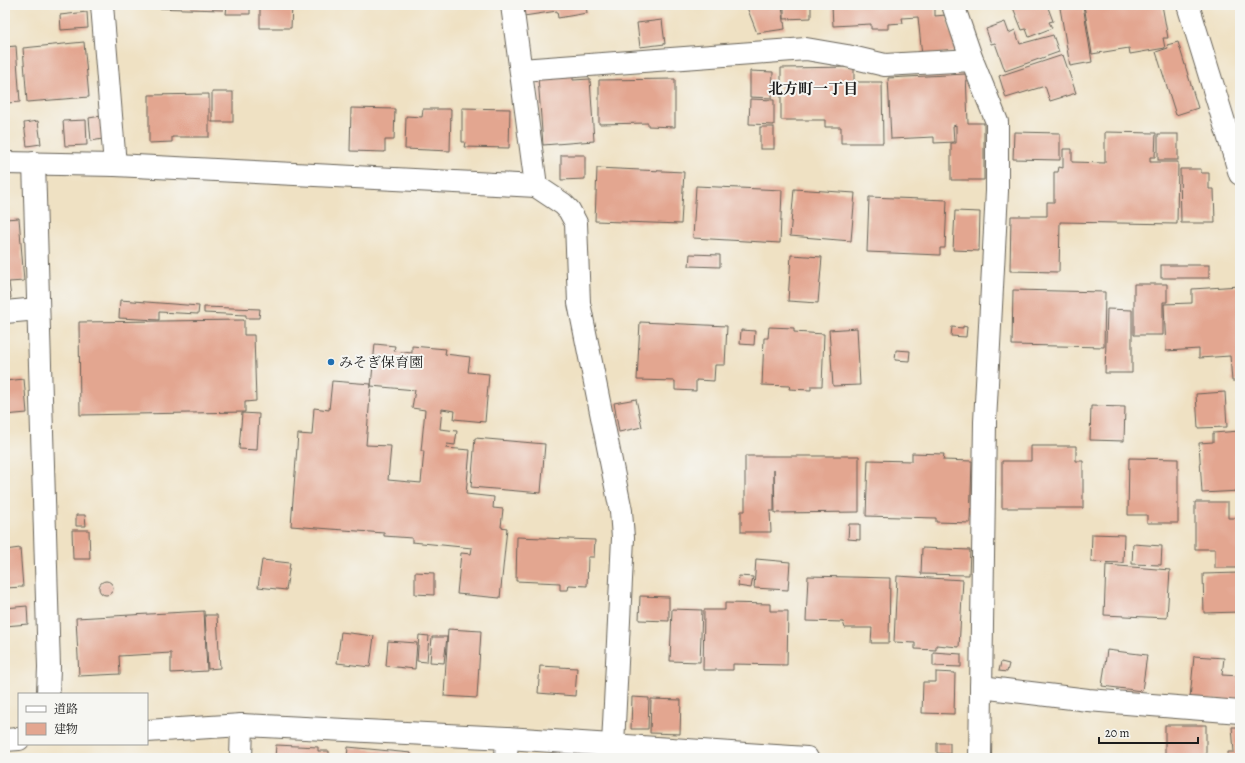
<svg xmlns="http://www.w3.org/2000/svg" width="1245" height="763" font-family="Alegreya,'Noto Serif JP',serif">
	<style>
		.building { fill: #e3a690 }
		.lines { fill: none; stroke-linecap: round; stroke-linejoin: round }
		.minor-casing { stroke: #666156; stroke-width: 24 }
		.tertiary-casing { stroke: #666156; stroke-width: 24 }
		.minor { stroke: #fff; stroke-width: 22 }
		.tertiary { stroke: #fff; stroke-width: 22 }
		.poi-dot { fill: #1f6fb2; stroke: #f6f6f2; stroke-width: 1.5 }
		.labels { text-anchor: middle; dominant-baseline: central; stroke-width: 4; stroke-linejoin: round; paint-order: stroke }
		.poi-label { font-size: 14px; fill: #1c1c1c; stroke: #f6f6f2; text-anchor: start }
		.neighbourhood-label { font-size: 15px; font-weight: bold; fill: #1c1c1c; stroke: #f6f6f2 }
	</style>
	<rect width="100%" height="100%" fill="#f6f6f2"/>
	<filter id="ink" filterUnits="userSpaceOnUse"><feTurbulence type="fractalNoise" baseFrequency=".025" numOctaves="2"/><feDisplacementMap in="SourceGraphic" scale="8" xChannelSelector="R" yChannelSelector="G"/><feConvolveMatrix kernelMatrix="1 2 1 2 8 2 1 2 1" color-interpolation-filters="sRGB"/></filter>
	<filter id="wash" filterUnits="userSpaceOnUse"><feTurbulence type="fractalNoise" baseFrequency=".012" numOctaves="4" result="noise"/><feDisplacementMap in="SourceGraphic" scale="16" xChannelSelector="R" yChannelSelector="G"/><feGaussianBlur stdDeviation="0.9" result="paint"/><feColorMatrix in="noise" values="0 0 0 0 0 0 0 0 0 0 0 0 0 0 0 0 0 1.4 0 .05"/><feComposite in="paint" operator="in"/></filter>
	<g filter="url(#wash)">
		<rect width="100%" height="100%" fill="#efe1c3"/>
		<g id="blocks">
			<!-- building -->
			<g class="building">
				<path d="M150 5H223V10L150 8Z"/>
				<path d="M227 5H250V14H226Z"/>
				<path d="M260 5H292L291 28H260Z"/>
				<path d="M522 5H586L587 13 558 18 557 11 524 16Z"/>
				<path d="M746 5H782L785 29 757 33Z"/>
				<path d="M784 5H811V18L784 19Z"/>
				<path d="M832 5H935V16L946 15 957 52 922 56 918 17 902 18 903 23 888 24V29H871V24L833 26Z"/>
				<path d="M1012 5H1047L1053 21 1049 22 1052 28 1029 37 1026 29 1022 30Z"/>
				<path d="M1077 5H1083L1092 62 1070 66 1060 8Z"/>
				<path d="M1084 5H1162L1168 38H1163L1165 48 1130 54 1129 48 1092 54Z"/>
				<path d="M87 12 88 28 61 30 60 15Z"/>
				<path d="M662 20 665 44 640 47 637 23Z"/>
				<path d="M1005 22 1009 33 1015 30 1020 44 1053 35 1059 52 1005 71 995 43 991 44 986 29Z"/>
				<path d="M84 42 89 97 27 102 23 48Z"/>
				<path d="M1178 42 1198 108 1176 115 1156 52 1168 48 1167 45Z"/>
				<path d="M16 46 20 102 7 103 8 108H5V47Z"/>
				<path d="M1063 55 1076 93 1050 101 1045 86 1006 98 999 76Z"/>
				<path d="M854 67V82H882L883 143H841V127H825V120H781V68Z"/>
				<path d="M750 71 773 72 772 98 750 97Z"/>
				<path d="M966 74 968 123H984V180H951V143H956V125L953 126 954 142 934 143V137L891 139 888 78Z"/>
				<path d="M573 75V80L590 79 594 141 543 145 538 77Z"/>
				<path d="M675 79V127L648 126V123L599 124V80Z"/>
				<rect x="212" y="92" width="21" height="30"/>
				<path d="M209 94V137H172V142L149 143V95Z"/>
				<path d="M750 99 774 100V125L749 124Z"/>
				<path d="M351 108 395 109 394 140H385V152L350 151Z"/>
				<path d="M462 108 510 109 509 148 464 147 465 142H462Z"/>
				<path d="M423 109H451L450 151 405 149 406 116 422 117Z"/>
				<path d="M101 116 103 139 91 141 89 118Z"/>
				<path d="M86 120 87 145 65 146 63 121Z"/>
				<path d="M38 121 41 144 27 146 24 123Z"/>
				<rect x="760" y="127" width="14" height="22"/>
				<path d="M1014 132 1060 133V160L1013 159Z"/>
				<path d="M1105 132 1156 133 1155 157H1150V162H1178L1177 224 1060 222 1059 272 1010 271 1011 216H1047V202H1054V172H1058L1059 167 1063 168V149H1072V162L1105 163Z"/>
				<rect x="1158" y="134" width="20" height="26"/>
				<path d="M561 155H585V179L561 180Z"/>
				<path d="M597 168 684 172 681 224 595 221Z"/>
				<path d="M1180 169H1201V173H1209V189H1214L1215 223H1181Z"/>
				<path d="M696 186 782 190 780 243 693 238Z"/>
				<path d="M794 189 855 193 851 241 790 236Z"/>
				<path d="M869 197 947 200 945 248H940V255L867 252Z"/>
				<path d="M955 211 980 212 979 251 953 250Z"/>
				<path d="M19 218 24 281 9 282 11 298H5V219Z"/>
				<path d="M690 254 720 255V267L689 266Z"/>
				<path d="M791 255 822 257 818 303 788 301Z"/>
				<rect x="1161" y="265" width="48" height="13"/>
				<path d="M1134 284H1167V302H1163V335H1134Z"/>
				<path d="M1240 286V381H1232L1230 356 1199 358V349L1166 351 1164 304 1192 303V289Z"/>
				<path d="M1013 290 1105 292 1104 347 1012 345Z"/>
				<path d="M120 300 199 306 198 314 159 312V320L119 318Z"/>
				<path d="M204 307 260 309 259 318H246V315L204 313Z"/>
				<path d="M1107 309 1132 310V373H1105Z"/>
				<path d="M244 320V335H254L256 401 245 402V412L80 415 79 322Z"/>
				<path d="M640 322 727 326 725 365H715L714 381 696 380V391L675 390V381L637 380Z"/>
				<path d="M963 326 967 327 966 337 951 336 952 327 963 328Z"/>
				<path d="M769 327 794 328V332L824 334 822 386H811V390L789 389 790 386 762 385 764 338H768Z"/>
				<path d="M857 328 860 385 833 386 829 330Z"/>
				<path d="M741 330 755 331 754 345 740 344Z"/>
				<path d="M375 344 395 346 394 351 412 353V346L446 349 445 354 470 357 468 372 489 374 485 422 454 419 455 411 442 409 440 429 457 431 455 445 447 444 446 448 470 450 466 494 494 497 493 508 503 509 501 527 507 528 500 598 457 594 461 553 471 554 472 548 412 542V538L384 536V533L291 526 298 434 312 435 314 408 329 410 332 381 371 384 366 445 391 446 388 480 421 483 424 451H421L425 410 412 408 415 390 371 386Z"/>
				<path d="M896 350 910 351 909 361 895 360Z"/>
				<path d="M24 379 27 413 5 415V381Z"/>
				<path d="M1225 392 1227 427 1198 428 1196 394Z"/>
				<path d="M636 399 642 427 619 432 614 403Z"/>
				<path d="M1091 406 1125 407 1124 441 1090 440Z"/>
				<path d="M242 413 259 414 257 450 239 449Z"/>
				<path d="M1240 431V491L1202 493 1199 443 1213 442V433Z"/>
				<path d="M475 438 545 444 541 493 471 487Z"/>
				<path d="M1031 446H1076V461H1083V508H1002V461H1031Z"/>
				<path d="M912 453 944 454 943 460 972 461 970 523 936 522V518L866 516 868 460 912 461Z"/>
				<path d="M745 456H859V512L775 513 774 470V511H770L771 532H741V511H745Z"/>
				<path d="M1129 458 1178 459V523H1147V515H1128Z"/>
				<path d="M1195 502H1228V518H1240V568H1215V549H1195Z"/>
				<path d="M76 515H85L86 526H76Z"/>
				<path d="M849 524H860V540L848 539Z"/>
				<path d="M72 530H89L90 559H73Z"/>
				<path d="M1092 534 1124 535 1123 563 1091 562Z"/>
				<path d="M517 537 595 540 594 557H588L587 586 569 585 568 590H560V583L516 581Z"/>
				<path d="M1133 544 1162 546 1161 565 1132 564Z"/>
				<path d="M20 548 23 587 5 588V550Z"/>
				<path d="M922 548 970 550 969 575 921 574Z"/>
				<path d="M756 559 790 562 788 590 754 588Z"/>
				<path d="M262 560 290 563 286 590 258 587Z"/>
				<path d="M1106 565 1170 570 1167 618 1104 615Z"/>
				<path d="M415 572 434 573V595L415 594Z"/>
				<path d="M1240 573V612L1204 613 1203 574Z"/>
				<path d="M739 576 753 577 751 588 738 586Z"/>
				<path d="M808 576 890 578 889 643H871L872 628H845L843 622 806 621Z"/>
				<path d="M897 576 963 580 959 647 936 645V650L915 649V643L894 642Z"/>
				<circle cx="106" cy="588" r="7"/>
				<path d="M640 596 669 597V621L639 620Z"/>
				<path d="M725 603 770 604V611H788L787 665 733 664V670H703L704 610H725Z"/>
				<path d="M27 606 28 624 5 626V608Z"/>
				<path d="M672 609 702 610 700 662 670 661Z"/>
				<path d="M204 611 207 671 171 673V653L119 656 120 674 79 676 76 618Z"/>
				<path d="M205 615H217L220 668 208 669Z"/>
				<path d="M448 629 481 631 477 698 444 696Z"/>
				<path d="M341 632 374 636 370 667 337 663Z"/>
				<path d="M419 635 429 636 427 662 417 661Z"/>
				<path d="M432 637H447L444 663 430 662Z"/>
				<path d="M388 641 417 643 415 669 386 666Z"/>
				<path d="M1107 650 1147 655 1142 691 1102 686Z"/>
				<path d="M933 652 961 654V667L933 666Z"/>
				<path d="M1194 656 1224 658 1222 675 1240 676V702L1190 698Z"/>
				<path d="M1001 662 1009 664 1007 672 999 671Z"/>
				<path d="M540 666 577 668 575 696 538 693Z"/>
				<path d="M936 672 955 673 954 714 922 713 923 682H936Z"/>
				<path d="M632 697 649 698 648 729H631Z"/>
				<path d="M651 699 681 700 680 734 650 733Z"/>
				<rect x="1165" y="725" width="41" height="33"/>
				<path d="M1232 727H1240V758H1228V752H1234Z"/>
				<path d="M937 743H950V754L937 753Z"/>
				<path d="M276 745 318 747V751H329V758H275Z"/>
				<path d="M348 747 411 753V758H347Z"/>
				<path d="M433 756 445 757V758H433Z"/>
				<path d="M568 756 580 757V758H567Z"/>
			</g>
		</g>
	</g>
	<g filter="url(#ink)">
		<use href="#blocks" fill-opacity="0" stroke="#666156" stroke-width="1"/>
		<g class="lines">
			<!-- minor casing -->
			<g class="minor-casing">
				<g id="minor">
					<path d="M512 5 536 186 563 204 569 210 576 223 579 303 621 511 623 538 613 745"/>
					<path d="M953 5 972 60 997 122V191L985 422 980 758"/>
					<path d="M521 70 806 49 847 56 885 65 972 60"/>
					<path d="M5 163 115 165 102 5"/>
					<path d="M34 163 49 667 48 694"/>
					<path d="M115 165 536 186"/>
					<path d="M5 312 38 309"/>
					<path d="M981 687 1088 700 1240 712"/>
					<path d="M147 731 242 725 507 738 807 758"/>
					<path d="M5 740 19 739"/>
					<path d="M241 758 242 725"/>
					<path d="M506 758 507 738"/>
				</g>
			</g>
			<!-- tertiary casing -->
			<g class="tertiary-casing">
				<path id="tertiary" d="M1188 5 1240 174"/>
			</g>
			<!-- minor -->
			<use href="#minor" class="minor"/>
			<!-- tertiary -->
			<use href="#tertiary" class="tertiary"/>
		</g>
	</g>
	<!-- markers -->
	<circle class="poi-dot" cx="331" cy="362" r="4"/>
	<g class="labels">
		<!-- poi labels -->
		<g class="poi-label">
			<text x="339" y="362">みそぎ保育園</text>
		</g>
		<!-- neighbourhood labels -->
		<g class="neighbourhood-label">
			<text x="813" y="89">北方町一丁目</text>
		</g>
	</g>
	<!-- margin -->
	<rect width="1245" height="763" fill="none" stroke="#f6f6f2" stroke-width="20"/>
	<!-- legend -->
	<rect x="18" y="693" width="130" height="52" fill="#f6f6f2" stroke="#9f9f9c"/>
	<rect x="26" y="706" width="20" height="6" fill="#ffffff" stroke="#9f9f9c"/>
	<text x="54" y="713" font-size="12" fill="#1c1c1c">道路</text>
	<rect x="26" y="723" width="20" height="12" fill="#e3a690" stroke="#9f9f9c"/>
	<text x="54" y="733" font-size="12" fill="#1c1c1c">建物</text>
	<!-- scale -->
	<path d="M1099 737v6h99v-6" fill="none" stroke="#1c1c1c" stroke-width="2"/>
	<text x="1105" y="737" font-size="12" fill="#1c1c1c" stroke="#f6f6f2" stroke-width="3" paint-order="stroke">20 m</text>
</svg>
